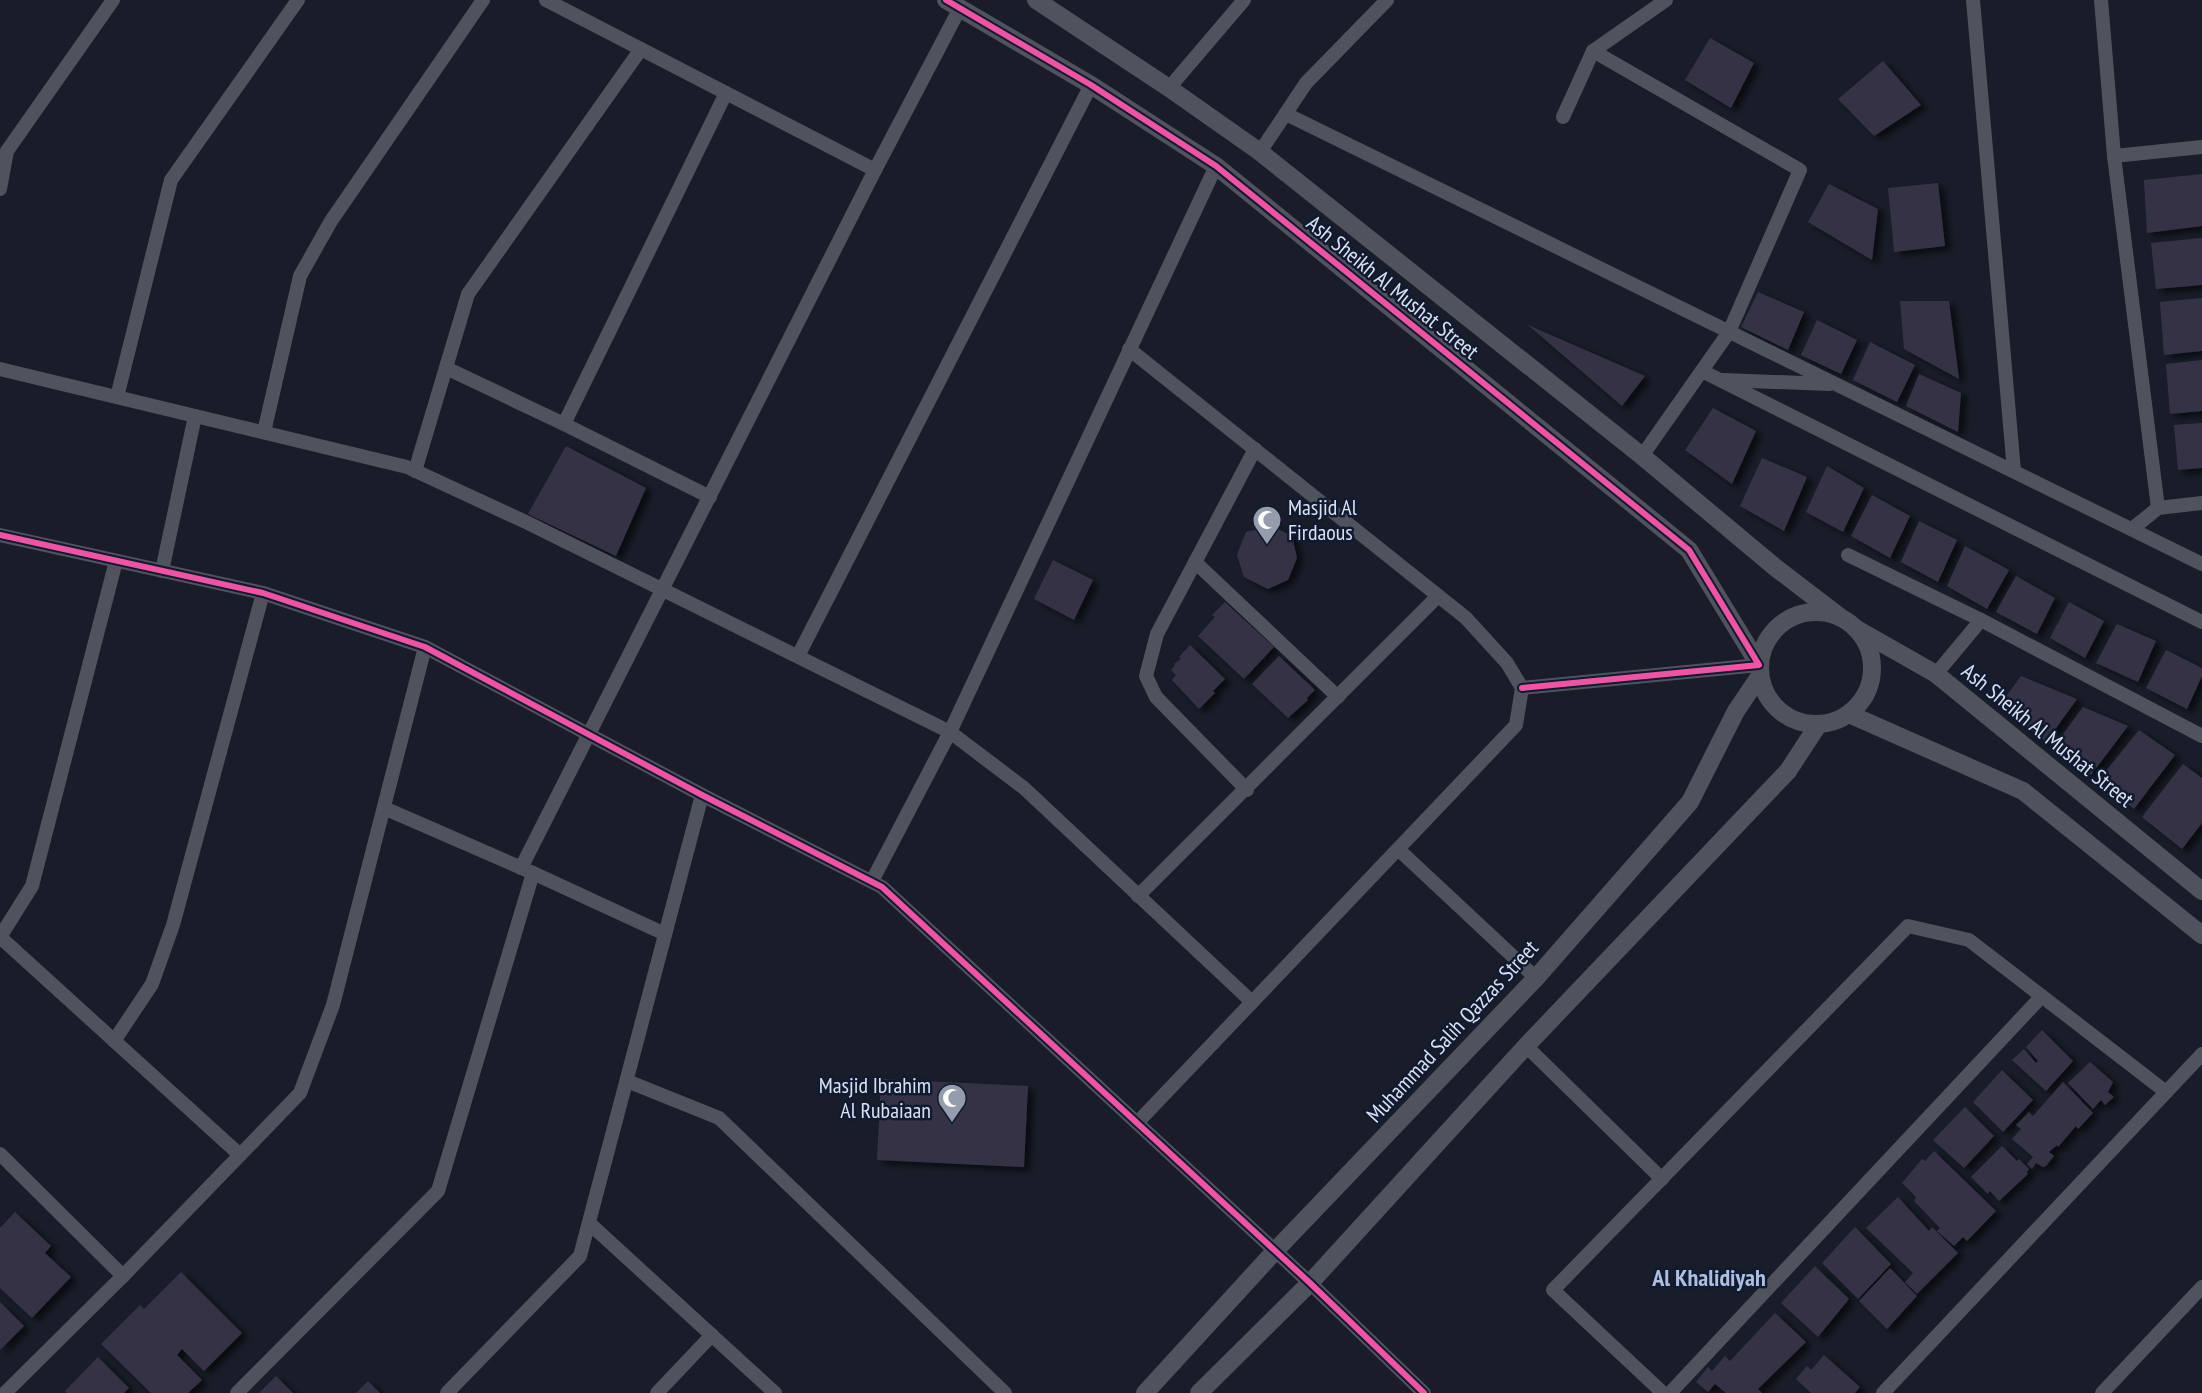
<svg xmlns="http://www.w3.org/2000/svg" width="2202" height="1393" font-family="'PT Sans Narrow',sans-serif">
	<style>
		.building { fill: #363344; filter: url(#shadow) }
		.lines { fill: none; stroke-linecap: round; stroke-linejoin: round }
		.minor { stroke: #4f535d; stroke-width: 14 }
		.tertiary { stroke: #4f535d; stroke-width: 18 }
		.cycleway-casing { stroke: #101a31; stroke-width: 10 }
		.cycleway { stroke: #f153a3; stroke-width: 6 }
		.labels { text-anchor: middle; dominant-baseline: central; stroke-width: 5; stroke-linejoin: round; paint-order: stroke }
		.street-label { font-size: 22px; fill: #d9e1f1; stroke: #101a31 }
		.poi-label { font-size: 22px; fill: #d9e1f1; stroke: #101a31; text-anchor: start }
		.neighbourhood-label { font-size: 24px; font-weight: bold; fill: #afbede; stroke: #101a31 }
	</style>
	<defs>
		<filter id="shadow"><feDropShadow dx="6" dy="4" stdDeviation="3" flood-color="#0009"/></filter>
	</defs>
	<rect width="100%" height="100%" fill="#181d29"/>
	<!-- building -->
	<g class="building">
		<path d="M1710 38 1754 63 1731 108 1685 80Z"/>
		<path d="M1883 61 1921 105 1874 136 1838 99Z"/>
		<path d="M2202 174V226L2147 233 2144 180Z"/>
		<path d="M1938 183 1945 246 1894 252 1888 188Z"/>
		<path d="M1829 184 1878 209 1872 260 1808 222Z"/>
		<path d="M2202 238V285L2156 289 2151 243Z"/>
		<path d="M1758 292 1804 312 1788 350 1741 327Z"/>
		<path d="M2202 298V351L2164 355 2160 302Z"/>
		<path d="M1900 301H1949L1959 379 1904 349Z"/>
		<path d="M1817 320 1857 340 1841 374 1801 355Z"/>
		<path d="M1528 325 1645 376 1622 406Z"/>
		<path d="M1870 342 1915 365 1897 402 1853 380Z"/>
		<path d="M2202 360V411L2170 414 2166 364Z"/>
		<path d="M1919 374 1961 393 1958 432 1906 406Z"/>
		<path d="M1713 408 1756 431 1732 484 1685 450Z"/>
		<path d="M2202 423V468L2178 470 2174 425Z"/>
		<path d="M566 446 646 488 616 556 528 514Z"/>
		<path d="M1762 458 1807 477 1784 531 1740 506Z"/>
		<path d="M1827 466 1864 488 1843 532 1806 512Z"/>
		<path d="M1872 495 1910 516 1890 558 1851 536Z"/>
		<path d="M1267 516 1272 526 1292 536 1297 558 1288 580 1268 589 1244 577 1237 555 1246 532 1255 530 1252 519Z"/>
		<path d="M1919 521 1957 540 1938 582 1901 562Z"/>
		<path d="M1965 546 2009 570 1987 609 1947 586Z"/>
		<path d="M1053 560 1093 580 1074 620 1034 599Z"/>
		<path d="M2016 576 2055 598 2037 634 1996 612Z"/>
		<path d="M1225 602 1274 647 1244 679 1198 636 1215 617 1212 615Z"/>
		<path d="M2069 602 2104 621 2085 658 2050 638Z"/>
		<path d="M2117 624 2156 641 2138 682 2096 663Z"/>
		<path d="M1190 645 1225 679 1213 691 1215 693 1199 709 1172 680 1176 675 1171 670 1175 665 1174 664 1181 659 1179 657Z"/>
		<path d="M2166 650 2202 668V676L2187 709 2146 688Z"/>
		<path d="M1279 656 1315 690 1307 698 1308 700 1288 718 1252 684Z"/>
		<path d="M2021 676 2077 699 2046 742 1999 706Z"/>
		<path d="M2083 707 2128 726 2091 775 2053 748Z"/>
		<path d="M2139 730 2175 755 2134 809 2099 780Z"/>
		<path d="M2183 764 2202 778V823L2182 849 2142 817Z"/>
		<path d="M2042 1030 2073 1061 2046 1091 2012 1060 2024 1049 2036 1063 2038 1061 2026 1047Z"/>
		<path d="M2090 1062 2113 1082 2108 1092 2114 1097 2105 1105 2101 1100 2093 1109 2068 1083Z"/>
		<path d="M2002 1070 2033 1100 2003 1132 1973 1102Z"/>
		<path d="M881 1079 1028 1086 1024 1167 877 1160Z"/>
		<path d="M2063 1082 2093 1113 2078 1129 2076 1126 2058 1147 2057 1145 2049 1152 2054 1156 2046 1166 2043 1167 2036 1163 2032 1169 2027 1164 2033 1157 2012 1139 2021 1129 2016 1125 2029 1112 2033 1116Z"/>
		<path d="M1965 1107 1994 1136 1964 1168 1933 1140Z"/>
		<path d="M2002 1146 2017 1161 2019 1159 2029 1169 2027 1172 2028 1174 1999 1201 1990 1191 1988 1194 1971 1177Z"/>
		<path d="M1934 1151 1996 1211 1967 1241 1963 1237 1954 1246 1937 1231 1940 1228 1914 1201 1916 1197 1902 1183 1922 1159 1925 1161Z"/>
		<path d="M1898 1197 1929 1231 1932 1227 1958 1253 1917 1294 1905 1282 1913 1273 1866 1228Z"/>
		<path d="M15 1212 51 1246 45 1253 71 1277 32 1318 0 1288V1228Z"/>
		<path d="M1855 1227 1891 1264 1858 1299 1822 1263Z"/>
		<path d="M1815 1266 1849 1299 1818 1337 1781 1303Z"/>
		<path d="M1890 1268 1917 1296 1887 1329 1859 1301Z"/>
		<path d="M181 1272 242 1333 204 1371 182 1349 177 1355 202 1380 188 1393H151L101 1344 140 1305 144 1309Z"/>
		<path d="M0 1302 24 1326 0 1350Z"/>
		<path d="M1775 1313 1806 1342 1758 1389 1762 1393H1726L1715 1384 1708 1392 1696 1382 1708 1367 1712 1371 1725 1356 1730 1361Z"/>
		<path d="M1824 1355 1860 1387 1855 1393H1811L1796 1379 1807 1366 1811 1370Z"/>
		<path d="M98 1357 129 1388 124 1393H67L65 1391Z"/>
		<path d="M276 1376 293 1393H259Z"/>
		<path d="M368 1381 380 1393H356Z"/>
	</g>
	<g class="lines">
		<!-- minor -->
		<g class="minor">
			<path d="M546 0 875 170"/>
			<path d="M1973 0 2014 471"/>
			<path d="M2101 0 2114 156 2158 508"/>
			<path d="M1593 51 1800 170 1729 332 1642 456"/>
			<path d="M1169 88 1244 0"/>
			<path d="M1286 114 2202 564"/>
			<path d="M1563 117 1593 51 1666 0"/>
			<path d="M1260 152 1306 83 1387 0"/>
			<path d="M2114 156 2202 147"/>
			<path d="M0 189 7 151 113 0"/>
			<path d="M1129 349 1466 618 1507 663 1522 688 1516 725 1137 1123"/>
			<path d="M446 368 564 424 710 497"/>
			<path d="M0 369 407 467 528 523 950 732 1024 788 1252 1002"/>
			<path d="M1702 371 2202 622"/>
			<path d="M1723 380 1829 384"/>
			<path d="M117 397 171 180 298 0"/>
			<path d="M564 424 726 93"/>
			<path d="M264 432 300 276 331 221 483 0"/>
			<path d="M415 471 468 294 641 49"/>
			<path d="M2132 529 2158 508 2202 503"/>
			<path d="M0 535 263 593 425 647 702 795 882 887 1310 1283 1424 1393"/>
			<path d="M1848 555 1981 620"/>
			<path d="M1195 562 1338 697"/>
			<path d="M162 571 195 416"/>
			<path d="M798 656 1091 85"/>
			<path d="M1936 674 1981 620 2202 736"/>
			<path d="M1522 688 1759 665"/>
			<path d="M1247 790 1156 697 1146 676 1157 634 1255 449"/>
			<path d="M384 808 533 873 665 934"/>
			<path d="M1398 849 1536 978"/>
			<path d="M521 868 875 170 960 8"/>
			<path d="M872 881 950 732 1216 166"/>
			<path d="M1138 896 1438 596"/>
			<path d="M0 937 32 886 116 561"/>
			<path d="M0 937 240 1155"/>
			<path d="M114 1041 152 984 173 925 263 593"/>
			<path d="M1526 1046 1662 1179"/>
			<path d="M627 1081 719 1118 1005 1393"/>
			<path d="M0 1154 123 1276"/>
			<path d="M589 1223 775 1393"/>
			<path d="M5 1393 123 1276 300 1093 333 1005 425 647"/>
			<path d="M237 1393 438 1191 533 873"/>
			<path d="M447 1393 580 1256 702 795"/>
			<path d="M657 1393 712 1335"/>
			<path d="M1663 1393 1553 1290 1908 926 1969 940 2166 1092"/>
			<path d="M1670 1393 2042 996"/>
			<path d="M1883 1393 2202 1054"/>
			<path d="M2102 1393 2202 1287"/>
		</g>
		<!-- tertiary -->
		<g class="tertiary">
			<path d="M946 0 1091 85 1216 166 1689 550 1759 665"/>
			<path d="M1036 0 1169 88 1260 152 1642 456 1776 568 1840 617"/>
			<circle cx="1816" cy="668" r="56"/>
			<path d="M1855 628 1936 674 2202 891"/>
			<path d="M1849 714 2023 791 2202 935"/>
			<path d="M1145 1393 1275 1251 1536 978 1690 802 1736 711 1759 677"/>
			<path d="M1199 1393 1310 1283 1526 1046 1788 771 1818 725"/>
		</g>
		<!-- cycleway casing -->
		<g class="cycleway-casing">
			<g id="cycleway">
				<path d="M946 0 1091 85 1216 166 1689 550 1759 665 1522 688"/>
				<path d="M0 535 263 593 425 647 702 795 882 887 1310 1283 1424 1393"/>
			</g>
		</g>
		<!-- cycleway -->
		<use href="#cycleway" class="cycleway"/>
	</g>
	<!-- icons -->
	<defs>
		<g id="mosque-pin" transform="scale(1.5)"><path d="M0 17L-7.5 6A9.5 9.5 0 1 1 7.5 6Z" fill="#959cab" stroke="#101a31"/><path d="M3.5-4.9A6 6 0 1 0 3.5 4.9A5 5 0 1 1 3.5-4.9Z" fill="#fff"/></g>
	</defs>
	<g fill-rule="evenodd">
		<use href="#mosque-pin" x="1267" y="520"/>
		<use href="#mosque-pin" x="952" y="1098"/>
	</g>
	<g class="labels">
		<!-- street labels -->
		<g class="street-label">
			<text transform="translate(1393 287) rotate(39)">Ash Sheikh Al Mushat Street</text>
			<text transform="translate(2048 735) rotate(39)">Ash Sheikh Al Mushat Street</text>
			<text transform="translate(1452 1031) rotate(-47)">Muhammad Salih Qazzas Street</text>
		</g>
		<!-- poi labels -->
		<g class="poi-label">
			<text x="1288" y="507">Masjid Al<tspan x="1288" dy="25">Firdaous</tspan></text>
			<text x="931" y="1085" text-anchor="end">Masjid Ibrahim<tspan x="931" dy="25">Al Rubaiaan</tspan></text>
		</g>
		<!-- neighbourhood labels -->
		<g class="neighbourhood-label">
			<text x="1709" y="1277">Al Khalidiyah</text>
		</g>
	</g>
</svg>
